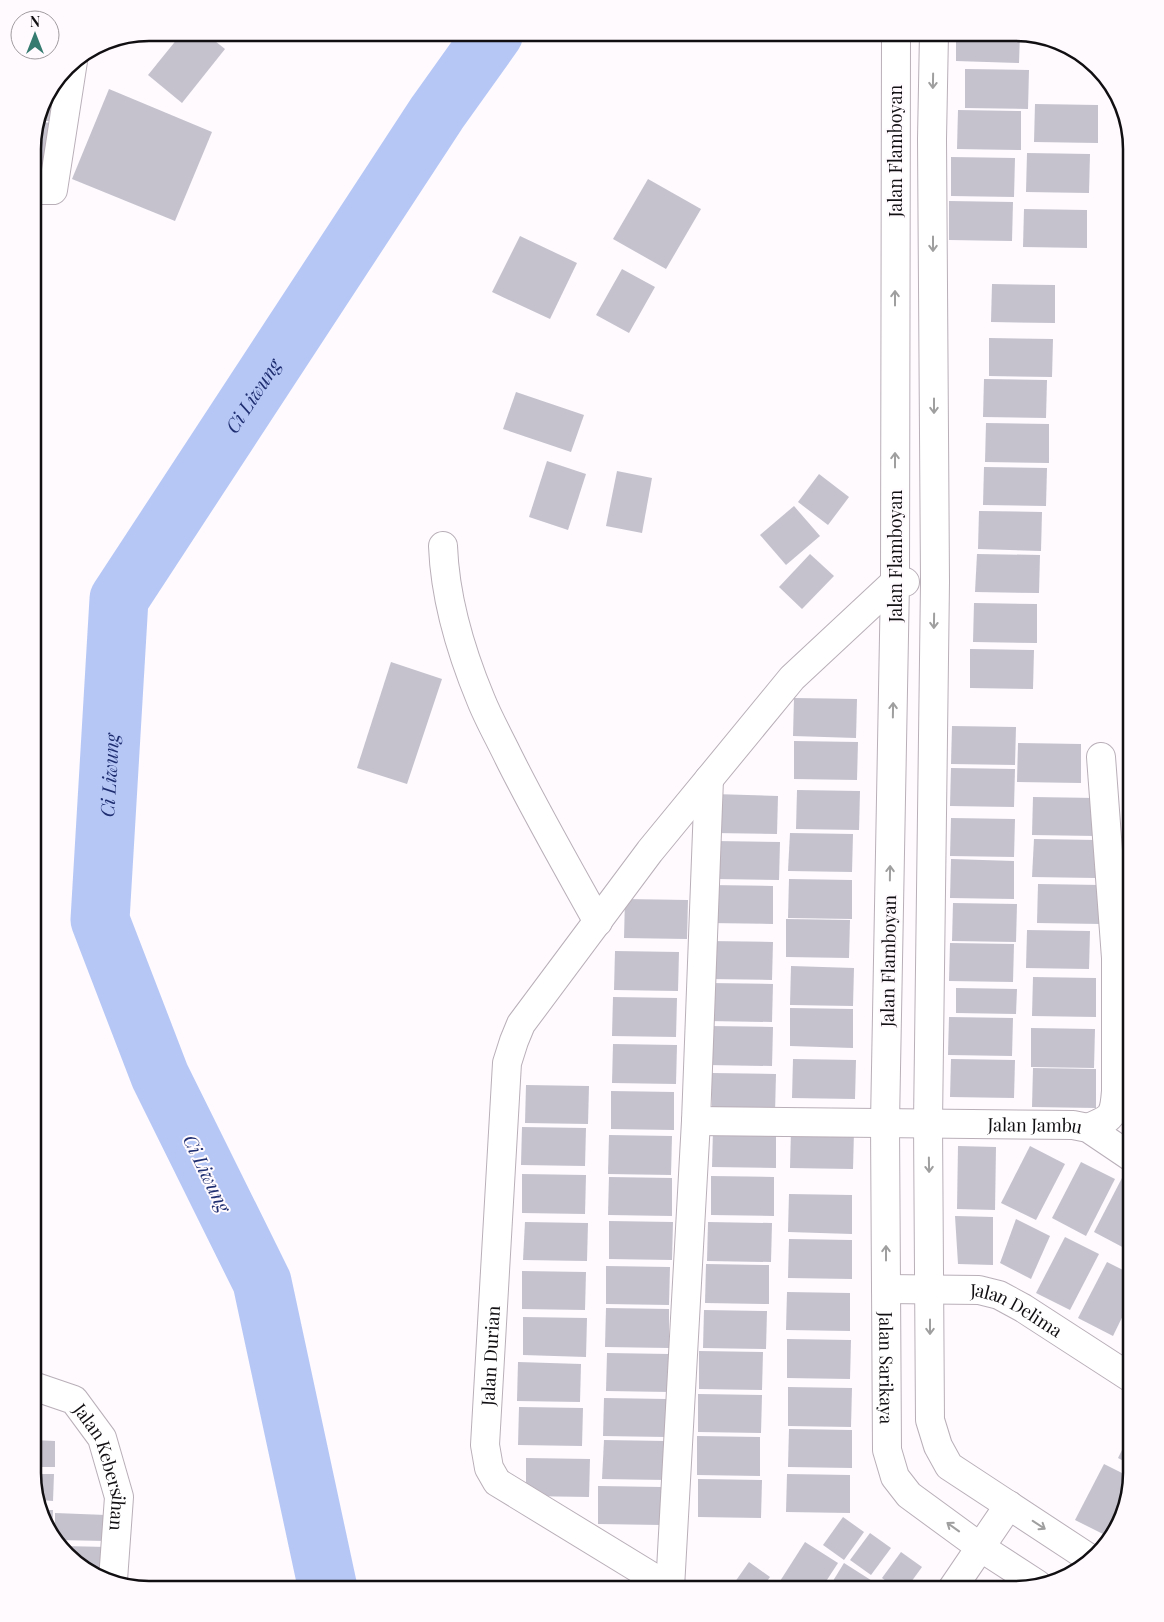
<svg xmlns="http://www.w3.org/2000/svg" width="1164" height="1622" font-family="'Playfair Display',serif">
	<style>
		.lines { fill: none; stroke-linecap: round; stroke-linejoin: round }
		.river { stroke: #b6c7f6; stroke-width: 59 }
		.building { fill: #c5c2ce }
		.street-casing { stroke: #b9afb8; stroke-width: 30 }
		.street { stroke: #fff; stroke-width: 28 }
		.oneway { stroke: #a09fa0 }
		.labels { text-anchor: middle; dominant-baseline: central; stroke-width: 4; stroke-linejoin: round; paint-order: stroke }
		.street-label { font-size: 18px; fill: #120f12; stroke: #fefafe }
		.water-label { font-size: 19px; font-style: italic; fill: #1f2e70; stroke: #fefafe }
		.rim { fill: none; stroke: #120f12; stroke-width: 2.5 }
	</style>
	<rect width="100%" height="100%" fill="#fefafe"/>
	<g class="lines">
		<!-- river -->
		<path class="river" id="s1" d="M328 1589 262 1282 160 1076 100 920 119 599 437 113 494 33"/>
	</g>
	<!-- building -->
	<g class="building">
		<path d="M182 33H205L225 49 182 103 148 75Z"/>
		<path d="M956 33H1020L1019 63 956 61Z"/>
		<path d="M965 69 1029 70 1028 109 965 108Z"/>
		<path d="M53 86V121H38L45 97Z"/>
		<path d="M109 89 212 132 175 221 72 179Z"/>
		<path d="M1035 104 1098 105V143L1034 142Z"/>
		<path d="M958 110 1021 111V150L957 149Z"/>
		<path d="M38 122 54 123 53 168H33V141Z"/>
		<path d="M1027 153 1090 154 1089 193 1026 192Z"/>
		<path d="M951 157 1015 158 1014 197 951 196Z"/>
		<path d="M648 179 701 209 666 269 613 239Z"/>
		<path d="M949 201 1013 202 1012 241 949 240Z"/>
		<path d="M1024 209 1087 210V248L1023 247Z"/>
		<path d="M520 236 577 263 550 319 492 292Z"/>
		<path d="M622 269 655 287 629 333 596 315Z"/>
		<path d="M992 284 1055 285V323L991 322Z"/>
		<path d="M989 338 1053 339 1052 377 989 376Z"/>
		<path d="M984 379 1047 380 1046 418 983 417Z"/>
		<path d="M516 392 584 415 571 452 503 429Z"/>
		<path d="M986 423 1049 424V463L985 462Z"/>
		<path d="M547 461 586 474 568 530 529 517Z"/>
		<path d="M984 467 1047 468 1046 506 983 505Z"/>
		<path d="M617 471 652 478 642 533 606 526Z"/>
		<path d="M819 474 849 497 828 525 798 502Z"/>
		<path d="M794 506 820 536 786 565 760 535Z"/>
		<path d="M979 511 1042 512 1041 551 978 549Z"/>
		<path d="M810 554 834 576 802 609 779 587Z"/>
		<path d="M977 554 1040 555 1039 593 975 592Z"/>
		<path d="M974 603 1037 604V643L973 642Z"/>
		<path d="M970 649 1034 650 1033 689 970 688Z"/>
		<path d="M391 662 442 679 407 784 357 768Z"/>
		<path d="M794 698 857 699 856 738 793 736Z"/>
		<path d="M952 726 1016 727 1015 765 951 764Z"/>
		<path d="M794 741 858 742 857 780 794 779Z"/>
		<path d="M1018 743 1081 744V783L1017 782Z"/>
		<path d="M951 768 1015 769 1014 807 950 806Z"/>
		<path d="M797 790 860 791 859 830 796 829Z"/>
		<path d="M714 794 778 796 777 834 714 833Z"/>
		<path d="M1033 797 1096 798V836L1032 835Z"/>
		<path d="M951 818 1015 819 1014 857 950 856Z"/>
		<path d="M790 833 853 834 852 872 788 871Z"/>
		<path d="M1034 839 1097 840 1096 878 1032 877Z"/>
		<path d="M716 841 780 842 779 880 716 879Z"/>
		<path d="M951 859 1014 861V899L950 898Z"/>
		<path d="M789 879 852 880V919L788 918Z"/>
		<path d="M1038 884 1101 885V924L1037 923Z"/>
		<path d="M710 885 773 886V924L709 923Z"/>
		<path d="M625 899 688 900 687 939 624 938Z"/>
		<path d="M953 903 1017 904 1016 942 952 941Z"/>
		<path d="M786 919 850 920 849 958 786 957Z"/>
		<path d="M1027 930 1090 931 1089 969 1026 968Z"/>
		<path d="M709 941 773 942 772 980 709 979Z"/>
		<path d="M950 943 1014 944 1013 982 949 981Z"/>
		<path d="M615 951 679 952 678 991 614 990Z"/>
		<path d="M791 966 854 968 853 1006 790 1005Z"/>
		<path d="M1033 977 1096 978V1017L1032 1016Z"/>
		<path d="M709 983 773 984 772 1022 708 1021Z"/>
		<path d="M956 988 1017 989 1016 1014 956 1013Z"/>
		<path d="M613 997 677 998 676 1037 612 1036Z"/>
		<path d="M790 1008 853 1009V1048L790 1046Z"/>
		<path d="M949 1017 1013 1018 1012 1056 948 1055Z"/>
		<path d="M709 1026 773 1027 772 1066 708 1065Z"/>
		<path d="M1031 1028 1095 1029 1094 1068 1031 1067Z"/>
		<path d="M613 1044 677 1045 676 1084 612 1083Z"/>
		<path d="M793 1059 856 1060 855 1099 792 1098Z"/>
		<path d="M951 1059 1015 1060 1014 1098 950 1097Z"/>
		<path d="M1033 1068 1096 1069V1108L1032 1107Z"/>
		<path d="M712 1073 776 1074 775 1113 712 1112Z"/>
		<path d="M526 1085 589 1086 588 1124 525 1123Z"/>
		<path d="M611 1091 674 1092V1130L611 1129Z"/>
		<path d="M522 1127 586 1128 585 1166 521 1165Z"/>
		<path d="M713 1129 776 1130V1168L712 1167Z"/>
		<path d="M791 1130 854 1131 853 1169 790 1168Z"/>
		<path d="M609 1135 672 1136 671 1175 608 1174Z"/>
		<path d="M958 1146 996 1147 995 1210 957 1209Z"/>
		<path d="M1030 1146 1065 1164 1036 1220 1001 1203Z"/>
		<path d="M1081 1162 1115 1179 1086 1236 1052 1218Z"/>
		<path d="M522 1174 586 1175 585 1214 522 1213Z"/>
		<path d="M711 1176 774 1177V1216L711 1215Z"/>
		<path d="M1123 1176 1131 1180V1243L1128 1250 1094 1232Z"/>
		<path d="M609 1177 672 1178V1216L608 1215Z"/>
		<path d="M789 1194 852 1195V1234L788 1232Z"/>
		<path d="M955 1216 993 1217V1265L958 1264Z"/>
		<path d="M1016 1219 1050 1236 1031 1279 1000 1263Z"/>
		<path d="M609 1221 673 1222 672 1260 609 1259Z"/>
		<path d="M525 1222 588 1223 587 1261 523 1260Z"/>
		<path d="M708 1222 772 1223 771 1262 707 1261Z"/>
		<path d="M1065 1237 1099 1254 1070 1310 1036 1293Z"/>
		<path d="M789 1239 852 1240V1279L788 1278Z"/>
		<path d="M1107 1262 1131 1274V1299L1113 1336 1078 1318Z"/>
		<path d="M706 1264 769 1265V1304L705 1303Z"/>
		<path d="M606 1266 670 1267 669 1305 606 1304Z"/>
		<path d="M522 1271 586 1272 585 1310 522 1309Z"/>
		<path d="M787 1292 850 1293V1331L786 1330Z"/>
		<path d="M606 1308 669 1309V1348L605 1347Z"/>
		<path d="M704 1310 767 1311 766 1349 703 1348Z"/>
		<path d="M523 1317 587 1318 586 1357 523 1355Z"/>
		<path d="M1131 1323V1344L1123 1340Z"/>
		<path d="M787 1339 851 1340 850 1379 787 1378Z"/>
		<path d="M699 1351 763 1352 762 1390 699 1389Z"/>
		<path d="M607 1353 670 1354V1392L606 1391Z"/>
		<path d="M518 1362 581 1364 580 1402 517 1401Z"/>
		<path d="M788 1387 852 1388 851 1427 788 1426Z"/>
		<path d="M698 1394 762 1395 761 1433 698 1432Z"/>
		<path d="M604 1398 667 1399 666 1437 603 1436Z"/>
		<path d="M519 1407 583 1408 582 1446 518 1445Z"/>
		<path d="M789 1429 852 1430V1468L788 1467Z"/>
		<path d="M1131 1432V1465L1118 1458Z"/>
		<path d="M697 1436 760 1437V1476L697 1475Z"/>
		<path d="M33 1440 55 1441V1467H33Z"/>
		<path d="M604 1440 667 1441 666 1480 602 1479Z"/>
		<path d="M526 1458 590 1459 589 1497 526 1496Z"/>
		<path d="M1104 1464 1130 1477 1119 1518 1109 1537 1075 1520Z"/>
		<path d="M33 1474H54L53 1501 40 1500Z"/>
		<path d="M787 1474 850 1475V1513L786 1512Z"/>
		<path d="M698 1479 762 1480 761 1518 698 1517Z"/>
		<path d="M598 1486 662 1487 661 1525 598 1524Z"/>
		<path d="M43 1510H53L52 1535 48 1531Z"/>
		<path d="M55 1513 106 1515V1541L57 1540 55 1538Z"/>
		<path d="M843 1517 864 1532 844 1560 823 1545Z"/>
		<path d="M870 1533 891 1548 871 1575 850 1560Z"/>
		<path d="M805 1542 838 1563 821 1589H775Z"/>
		<path d="M63 1546 107 1547V1573H90Z"/>
		<path d="M901 1552 922 1567 906 1589H897L882 1578Z"/>
		<path d="M749 1562 770 1577 761 1589H730Z"/>
		<path d="M844 1563 877 1584 874 1589H828Z"/>
		<path d="M619 1584 626 1589H615Z"/>
	</g>
	<g class="lines">
		<!-- street casing -->
		<g class="street-casing">
			<g id="street">
				<path id="s2" d="M896 33 895 582 885 1123 887 1450 895 1477 909 1495 980 1547 1037 1584"/>
				<path d="M934 33 932 139 935 582 928 1123 930 1420 938 1446 949 1466 1089 1558"/>
				<path d="M33 190H53L73 61"/>
				<path d="M443 546C445 598 461 652 481 700 489 720 500 739 509 758 537 814 568 868 598 922"/>
				<path id="s3" d="M696 1121 1073 1125 1088 1128 1131 1157"/>
				<path d="M1088 1128C1112 1118 1114 1117 1116 1091V958L1101 757"/>
				<path id="s4" d="M886 1289 979 1290 999 1295 1023 1308 1131 1378"/>
				<path id="s5" d="M33 1386 74 1400 102 1438 119 1497 113 1580"/>
				<path d="M670 1588 696 1121 709 779"/>
				<path id="s6" d="M672 1589 497 1482 489 1468 485 1445 507 1063 514 1041 521 1024 650 851 792 678 895 582H905"/>
				<path d="M952 1589 1009 1505"/>
			</g>
		</g>
		<!-- street -->
		<use href="#street" class="street"/>
	</g>
	<!-- one-way arrows -->
	<defs><path id="oneway-shaft" d="M-6 0H5M1.5-3L5.5 0L1.5 3" fill="none" stroke-width="1.6" stroke-linecap="round" stroke-linejoin="round" transform="scale(1.25)"/></defs>
	<g class="oneway">
		<use href="#oneway-shaft" transform="translate(933 81) rotate(91)"/>
		<use href="#oneway-shaft" transform="translate(933 244) rotate(90)"/>
		<use href="#oneway-shaft" transform="translate(895 298) rotate(-90)"/>
		<use href="#oneway-shaft" transform="translate(934 406) rotate(90)"/>
		<use href="#oneway-shaft" transform="translate(895 460) rotate(-90)"/>
		<use href="#oneway-shaft" transform="translate(934 621) rotate(91)"/>
		<use href="#oneway-shaft" transform="translate(893 710) rotate(-89)"/>
		<use href="#oneway-shaft" transform="translate(890 873) rotate(-89)"/>
		<use href="#oneway-shaft" transform="translate(929 1165) rotate(89)"/>
		<use href="#oneway-shaft" transform="translate(886 1253) rotate(-90)"/>
		<use href="#oneway-shaft" transform="translate(930 1327) rotate(90)"/>
		<use href="#oneway-shaft" transform="translate(1039 1525) rotate(33)"/>
		<use href="#oneway-shaft" transform="translate(953 1527) rotate(-144)"/>
	</g>
	<g class="labels">
		<!-- street labels -->
		<g class="street-label">
			<text transform="translate(895 151) rotate(-90)">Jalan Flamboyan</text>
			<text transform="translate(895 556) rotate(-90)">Jalan Flamboyan</text>
			<text transform="translate(888 961) rotate(-89)">Jalan Flamboyan</text>
			<text stroke="none"><textPath href="#s3" startOffset="339">Jalan Jambu</textPath></text>
			<text stroke="none"><textPath href="#s4" startOffset="135">Jalan Delima</textPath></text>
			<text stroke="none"><textPath href="#s6" startOffset="334">Jalan Durian</textPath></text>
			<text stroke="none"><textPath href="#s2" startOffset="1335">Jalan Sarikaya</textPath></text>
			<text stroke="none"><textPath href="#s5" startOffset="118">Jalan Kebersihan</textPath></text>
		</g>
		<!-- water labels -->
		<g class="water-label">
			<text stroke="none"><textPath href="#s1" startOffset="1276">Ci Liwung</textPath></text>
			<text stroke="none"><textPath href="#s1" startOffset="856">Ci Liwung</textPath></text>
			<text transform="translate(208 1173) rotate(64)">Ci Liwung</text>
		</g>
	</g>
	<!-- crop -->
	<path d="M0 0H1164V1622H0ZM149 41H1015A108 108 0 0 1 1123 149V1473A108 108 0 0 1 1015 1581H149A108 108 0 0 1 41 1473V149A108 108 0 0 1 149 41Z" fill="#fefafe" fill-rule="evenodd"/>
	<path class="rim" d="M149 41H1015A108 108 0 0 1 1123 149V1473A108 108 0 0 1 1015 1581H149A108 108 0 0 1 41 1473V149A108 108 0 0 1 149 41Z"/>
	<!-- north arrow -->
	<g transform="translate(35 35)"><circle r="24" fill="#fefafe" stroke="#a09ca0"/>
	<path d="M0-4L9 19L0 12L-9 19Z" fill="#367b70"/>
	<text y="-8" font-size="14" font-weight="bold" text-anchor="middle" fill="#120f12">N</text>
	</g>
</svg>
